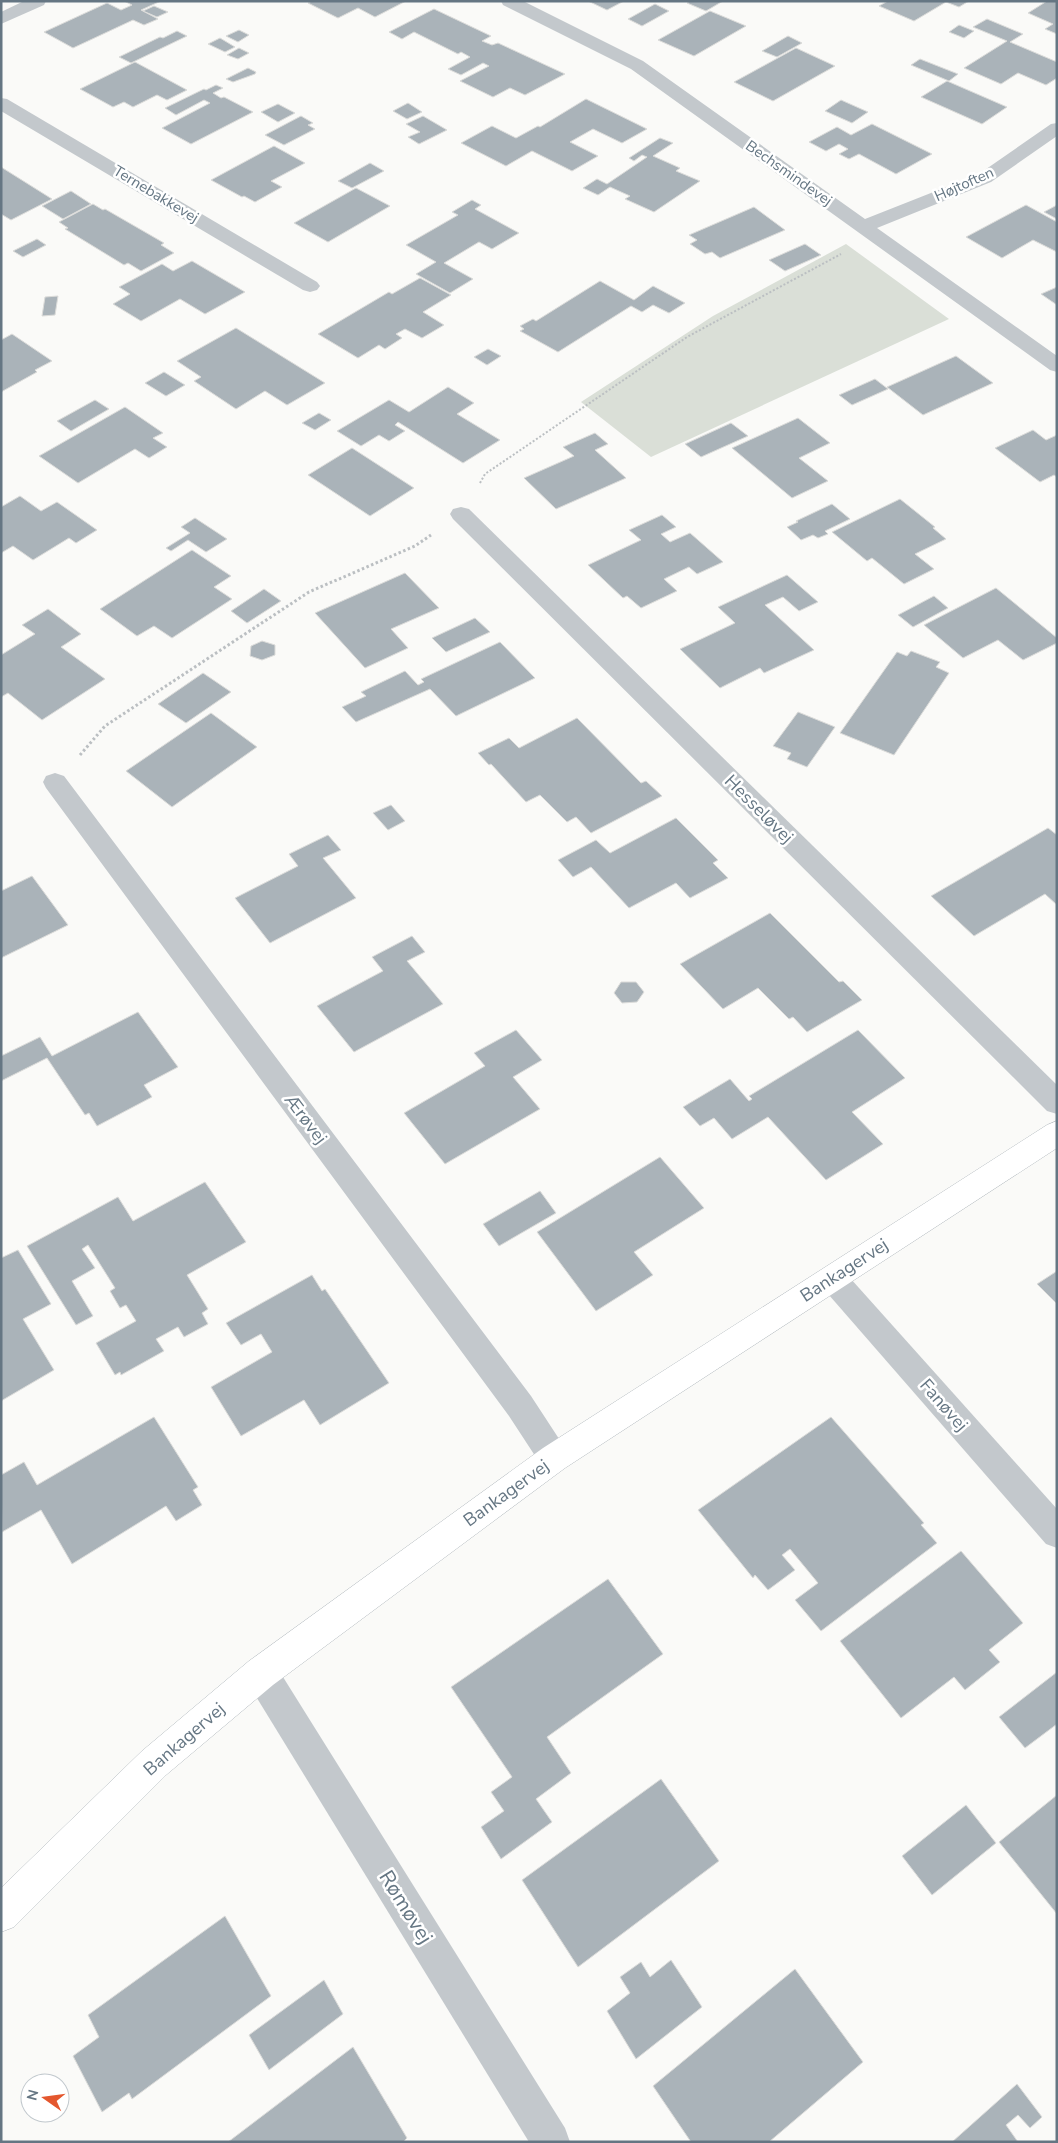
<svg xmlns="http://www.w3.org/2000/svg" width="1058" height="2143" font-family="'Nunito Sans',sans-serif">
	<style>
		.green { fill: #dadfd7 }
		.building { fill: #aab3b9; stroke: #dcdcda }
		.lines { fill: none; stroke-linecap: round; stroke-linejoin: round }
		.secondary-casing { stroke: #b3babf; stroke-width: 1 }
		.path-far1 { stroke: #bbbfc2; stroke-width: 2; stroke-dasharray: 2 2; stroke-linecap: butt }
		.path { stroke: #bbbfc2; stroke-width: 3; stroke-dasharray: 2.5 2.5; stroke-linecap: butt }
		.street { fill: #c3c8cc; fill-rule: evenodd }
		.secondary { fill: #fff; fill-rule: evenodd }
		.labels { text-anchor: middle; dominant-baseline: central; stroke-width: 5; stroke-linejoin: round; paint-order: stroke }
		.far-street-label { font-size: 15px; fill: #657683; stroke: #fff }
		.street-label { font-size: 18px; fill: #657683; stroke: #fff }
		.near-street-label { font-size: 21px; fill: #657683; stroke: #fff }
	</style>
	<rect width="100%" height="100%" fill="#fafaf8"/>
	<!-- green -->
	<path class="green" d="M846 244 949 319 651 457 581 402 713 316Z"/>
	<!-- building -->
	<g class="building">
		<path d="M124 1H161L141 10 158 19 144 25 133 20 73 48 44 32 107 3 121 10 132 5Z"/>
		<path d="M312 1H406L375 17 358 8 338 18 308 3Z"/>
		<path d="M588 1H624L607 10Z"/>
		<path d="M690 1H723L706 11 687 3Z"/>
		<path d="M888 1H969L959 7 946 2 914 21 879 6Z"/>
		<path d="M1047 1H1057V34L1045 29 1053 24 1028 13Z"/>
		<path d="M655 4 669 11 642 26 628 19Z"/>
		<path d="M154 6 168 12 157 17 143 11Z"/>
		<path d="M434 9 491 36 482 41 492 45 498 43 565 74 525 95 510 88 493 97 460 81 489 66 483 63 461 75 448 69 470 57 461 52 458 54 414 32 402 39 389 32Z"/>
		<path d="M710 11 746 26 694 56 658 40Z"/>
		<path d="M987 19 1023 34 1010 42 1057 62V78L1046 85 1018 73 1001 84 964 68 1007 41 973 27Z"/>
		<path d="M959 25 974 31 964 38 949 32Z"/>
		<path d="M239 30 249 35 238 42 226 36Z"/>
		<path d="M177 31 187 36 131 63 119 57 160 37 163 38Z"/>
		<path d="M788 36 802 43 777 57 762 51Z"/>
		<path d="M220 38 235 47 225 52 208 44Z"/>
		<path d="M239 48 249 53 238 59 227 55Z"/>
		<path d="M796 48 835 66 773 101 734 82Z"/>
		<path d="M920 59 958 74 949 81 911 65Z"/>
		<path d="M135 62 187 90 167 100 157 95 133 107 124 102 113 107 80 89Z"/>
		<path d="M248 68 256 72 255 74 233 82 226 79Z"/>
		<path d="M947 81 1007 107 982 124 921 97Z"/>
		<path d="M216 85 223 88 213 93 221 98 224 97 253 112 191 144 162 128 210 103 204 100 176 115 165 108 204 89 206 90Z"/>
		<path d="M586 99 647 129 622 143 593 129 570 142 598 156 572 171 532 151 506 166 461 143 492 126 516 138 538 126 540 127Z"/>
		<path d="M841 100 868 112 852 123 825 111Z"/>
		<path d="M408 103 422 112 407 119 393 111Z"/>
		<path d="M278 104 295 113 278 122 261 112Z"/>
		<path d="M301 116 313 123 308 125 315 129 284 145 265 135Z"/>
		<path d="M423 116 447 130 419 144 408 137 420 132 406 124Z"/>
		<path d="M872 124 932 154 896 174 859 154 849 159 839 154 848 149 839 144 826 151 809 142 837 127 851 135Z"/>
		<path d="M660 138 673 143 653 156 680 168 676 171 700 181 654 212 625 199 630 196 610 187 598 195 583 188 597 179 607 184 647 157 642 155 634 161 629 158Z"/>
		<path d="M274 146 305 163 271 181 282 187 255 202 244 196 242 197 211 180Z"/>
		<path d="M370 163 384 171 352 188 338 181Z"/>
		<path d="M1 167 52 199 11 220 1 214Z"/>
		<path d="M356 188 390 206 328 242 294 223Z"/>
		<path d="M71 191 91 204 63 219 42 206Z"/>
		<path d="M472 200 481 205 475 209 519 233 492 249 479 242 444 263 473 279 450 293 416 274 436 262 406 245 458 215 452 212Z"/>
		<path d="M93 204 103 210 105 209 164 243 161 245 174 253 141 271 128 263 124 265 65 229 68 228 59 222Z"/>
		<path d="M1026 205 1057 222V252L1033 240 1002 258 966 237Z"/>
		<path d="M1057 205V219L1044 212Z"/>
		<path d="M754 207 785 230 720 258 712 252 705 254 690 244 697 240 689 235Z"/>
		<path d="M37 239 46 245 23 257 13 251Z"/>
		<path d="M805 244 821 255 785 271 769 260Z"/>
		<path d="M192 261 245 292 205 314 180 299 141 321 113 304 130 294 119 287 162 264 173 271Z"/>
		<path d="M420 278 451 295 423 312 444 325 422 338 405 329 396 334 402 338 385 349 379 345 358 358 318 334 389 292 392 294Z"/>
		<path d="M600 281 634 300 653 286 685 303 669 313 653 305 642 312 631 306 558 352 520 331 524 329 520 326 533 319 536 321Z"/>
		<path d="M1057 287V305L1041 294Z"/>
		<path d="M58 296 55 315 42 316 45 297Z"/>
		<path d="M236 328 325 383 287 405 265 391 236 409 194 381 201 377 177 361Z"/>
		<path d="M12 334 52 361 35 370 37 372 1 392V340Z"/>
		<path d="M488 349 501 356 487 365 474 357Z"/>
		<path d="M956 356 993 383 923 415 887 387Z"/>
		<path d="M164 372 185 385 166 396 145 383Z"/>
		<path d="M875 379 888 389 852 405 839 395Z"/>
		<path d="M448 387 474 403 457 414 500 440 463 463 398 422 395 425 405 431 389 441 379 435 361 446 337 431 389 400 409 412Z"/>
		<path d="M95 400 109 409 71 431 57 421Z"/>
		<path d="M125 407 163 433 153 438 167 447 149 458 135 449 78 483 39 456Z"/>
		<path d="M319 413 331 420 315 430 302 423Z"/>
		<path d="M798 418 830 443 799 458 828 481 792 498 732 448Z"/>
		<path d="M731 423 748 436 701 457 685 444Z"/>
		<path d="M1033 430 1046 440 1057 435V477L1054 475 1040 482 995 448Z"/>
		<path d="M595 433 608 444 595 450 626 478 556 509 524 478 574 456 563 447Z"/>
		<path d="M352 448 414 488 370 516 308 475Z"/>
		<path d="M20 496 41 511 57 502 97 530 76 543 69 538 33 560 13 546 1 553V507Z"/>
		<path d="M900 499 935 527 933 528 946 539 915 554 934 569 904 584 872 558 867 561 832 532Z"/>
		<path d="M832 504 850 519 825 531 828 534 818 538 813 535 801 540 787 527 798 522 796 521Z"/>
		<path d="M662 515 676 527 661 534 670 542 690 533 723 562 697 574 689 567 664 579 677 591 641 608 627 596 623 598 588 565 641 540 629 530Z"/>
		<path d="M195 518 227 539 206 552 188 540 171 551 166 548 190 533 181 527Z"/>
		<path d="M192 550 231 576 214 587 232 599 172 638 154 626 137 636 100 609Z"/>
		<path d="M405 573 439 608 391 629 408 648 365 668 315 613Z"/>
		<path d="M787 575 818 602 799 611 783 597 765 605 814 650 764 673 760 668 720 688 680 649 735 623 718 607Z"/>
		<path d="M996 588 1057 638V643L1023 660 998 640 963 658 924 625Z"/>
		<path d="M264 589 281 601 247 623 231 611Z"/>
		<path d="M934 596 948 608 913 627 898 615Z"/>
		<path d="M48 609 81 634 61 647 105 679 42 720 8 693 1 697V655L35 634 22 625Z"/>
		<path d="M475 618 490 632 446 652 432 638Z"/>
		<path d="M262 641 275 645V655L262 660 250 656 251 646Z"/>
		<path d="M500 642 535 678 456 716 430 689 356 722 342 707 366 696 361 692 405 671 418 685 424 682 421 679Z"/>
		<path d="M911 651 940 662 936 667 949 673 894 755 840 733 897 652 907 656Z"/>
		<path d="M203 673 231 692 186 723 158 704Z"/>
		<path d="M798 712 835 727 807 767 787 759 791 753 773 746Z"/>
		<path d="M211 713 257 747 172 807 126 771Z"/>
		<path d="M577 718 641 783 646 781 662 796 591 833 576 817 567 822 540 795 526 802 491 764 489 765 478 753 509 738 519 748Z"/>
		<path d="M391 805 405 821 388 830 373 813Z"/>
		<path d="M676 818 718 860 713 863 728 878 690 898 676 883 629 908 591 867 573 877 558 860 596 840 610 853Z"/>
		<path d="M1048 828 1057 835V905L1045 894 974 936 931 896Z"/>
		<path d="M328 835 341 850 323 858 356 898 270 943 235 898 298 866 289 854Z"/>
		<path d="M32 876 68 925 1 958V891Z"/>
		<path d="M770 913 839 982 843 981 862 1000 807 1032 793 1017 789 1019 758 988 723 1009 680 964Z"/>
		<path d="M412 936 425 952 407 961 443 1004 354 1052 317 1006 383 971 372 957Z"/>
		<path d="M621 982H636L644 992 637 1002 622 1003 614 993Z"/>
		<path d="M138 1012 178 1067 144 1085 152 1097 97 1126 89 1113 85 1115 47 1058 1 1081V1056L40 1037 52 1056Z"/>
		<path d="M516 1030 542 1060 513 1077 540 1109 445 1164 404 1113 485 1066 474 1053Z"/>
		<path d="M858 1030 905 1078 852 1112 883 1144 826 1180 768 1117 732 1139 714 1118 700 1126 683 1107 730 1079 749 1101 752 1099 749 1096Z"/>
		<path d="M660 1157 704 1208 634 1252 653 1275 596 1311 537 1232Z"/>
		<path d="M205 1182 246 1242 187 1275 208 1309 202 1313 208 1324 184 1337 178 1327 156 1339 164 1351 121 1375 120 1372 115 1375 96 1343 136 1321 126 1305 120 1308 110 1291 115 1288 88 1245 82 1249 95 1268 72 1281 93 1316 76 1325 27 1246 118 1197 133 1221Z"/>
		<path d="M540 1191 556 1213 499 1246 483 1224Z"/>
		<path d="M18 1250 51 1304 23 1319 54 1370 1 1401V1258Z"/>
		<path d="M1057 1271V1304L1037 1284Z"/>
		<path d="M312 1275 322 1291 325 1289 389 1383 320 1425 304 1400 241 1436 211 1387 272 1352 261 1334 241 1345 226 1323Z"/>
		<path d="M154 1417 198 1487 193 1490 202 1505 176 1521 166 1506 72 1564 41 1510 2 1532 1 1475 24 1462 37 1485Z"/>
		<path d="M831 1417 924 1523 921 1525 937 1543 821 1631 795 1600 818 1583 790 1549 782 1555 795 1570 768 1590 755 1575 753 1578 698 1510Z"/>
		<path d="M961 1551 1023 1623 989 1650 1000 1662 965 1690 954 1677 901 1718 840 1641Z"/>
		<path d="M608 1579 663 1654 547 1737 571 1773 536 1799 552 1822 501 1859 481 1827 504 1811 491 1792 512 1777 451 1687Z"/>
		<path d="M1057 1672V1724L1025 1748 999 1717Z"/>
		<path d="M661 1779 719 1861 578 1967 522 1880Z"/>
		<path d="M1057 1795V1914L999 1842Z"/>
		<path d="M966 1805 996 1843 932 1895 902 1856Z"/>
		<path d="M225 1916 271 1996 132 2099 129 2093 102 2112 73 2056 99 2037 88 2015Z"/>
		<path d="M671 1960 702 2007 636 2059 607 2011 630 1993 620 1977 641 1962 650 1977Z"/>
		<path d="M795 1969 863 2062 769 2142H691L653 2086Z"/>
		<path d="M324 1980 343 2014 269 2070 249 2035Z"/>
		<path d="M353 2047 407 2138 403 2142H228Z"/>
		<path d="M1017 2084 1042 2117 1030 2128 1018 2115 1006 2125 1018 2142H952Z"/>
	</g>
	<g class="lines">
		<!-- secondary casing -->
		<g class="secondary-casing">
			<path id="secondary" d="M1057 1121V1148L565 1468 273 1685 166 1775 14 1927 1 1932V1888L142 1751 249 1661 543 1448 1047 1125Z"/>
		</g>
		<!-- path-far1 -->
		<path class="path-far1" d="M480 483 485 474 687 337 841 254"/>
		<!-- path -->
		<path class="path" d="M80 755 105 726 309 592 415 546 431 535"/>
		<!-- street -->
		<g class="street">
			<path d="M24 1H46L44 5 1 24V12Z"/>
			<path d="M501 1H523L643 61 865 219 979 174 1051 124 1057 123V136L991 182 877 228 1057 356V372L1050 370 631 69 503 5Z"/>
			<path d="M1 98 7 99 317 282 320 286 317 290 310 292 303 290 1 111Z"/>
			<path d="M461 507 469 509 1057 1085V1114L1047 1111 453 519 450 514 453 509Z"/>
			<path d="M55 773 64 776 531 1396 565 1448 570 1458 565 1468 554 1473 543 1468 509 1416 46 788 43 782 46 776Z"/>
			<path d="M832 1265 842 1269 1057 1509V1548L1046 1544 822 1287 817 1278 822 1269Z"/>
			<path d="M261 1656 273 1661 565 2128 570 2142H529L249 1685 244 1673 249 1661Z"/>
		</g>
		<!-- secondary -->
		<use href="#secondary" class="secondary"/>
	</g>
	<g class="labels">
		<!-- far-street labels -->
		<g class="far-street-label">
			<text transform="translate(789 173) rotate(35)">Bechsmindevej</text>
			<text transform="translate(964 184) rotate(-24)">Højtoften</text>
			<text transform="translate(156 194) rotate(31)">Ternebakkevej</text>
		</g>
		<!-- street labels -->
		<g class="street-label">
			<text transform="translate(759 809) rotate(45)">Hesseløvej</text>
			<text transform="translate(306 1119) rotate(53)">Ærøvej</text>
			<text transform="translate(844 1270) rotate(-33)">Bankagervej</text>
			<text transform="translate(944 1405) rotate(49)">Fanøvej</text>
			<text transform="translate(506 1493) rotate(-36)">Bankagervej</text>
			<text transform="translate(184 1739) rotate(-41)">Bankagervej</text>
		</g>
		<!-- near-street labels -->
		<g class="near-street-label">
			<text transform="translate(406 1907) rotate(58)">Rømøvej</text>
		</g>
	</g>
	<!-- border -->
	<rect width="1058" height="2143" fill="none" stroke="#657683" stroke-width="5"/>
	<!-- north arrow -->
	<g transform="translate(45 2098) rotate(284)"><circle r="24" fill="#ffffff" stroke="#c1c8cd"/>
	<path d="M0-4L9 19L0 12L-9 19Z" fill="#e4572e"/>
	<text y="-8" font-size="14" font-weight="bold" text-anchor="middle" fill="#657683">N</text>
	</g>
</svg>
